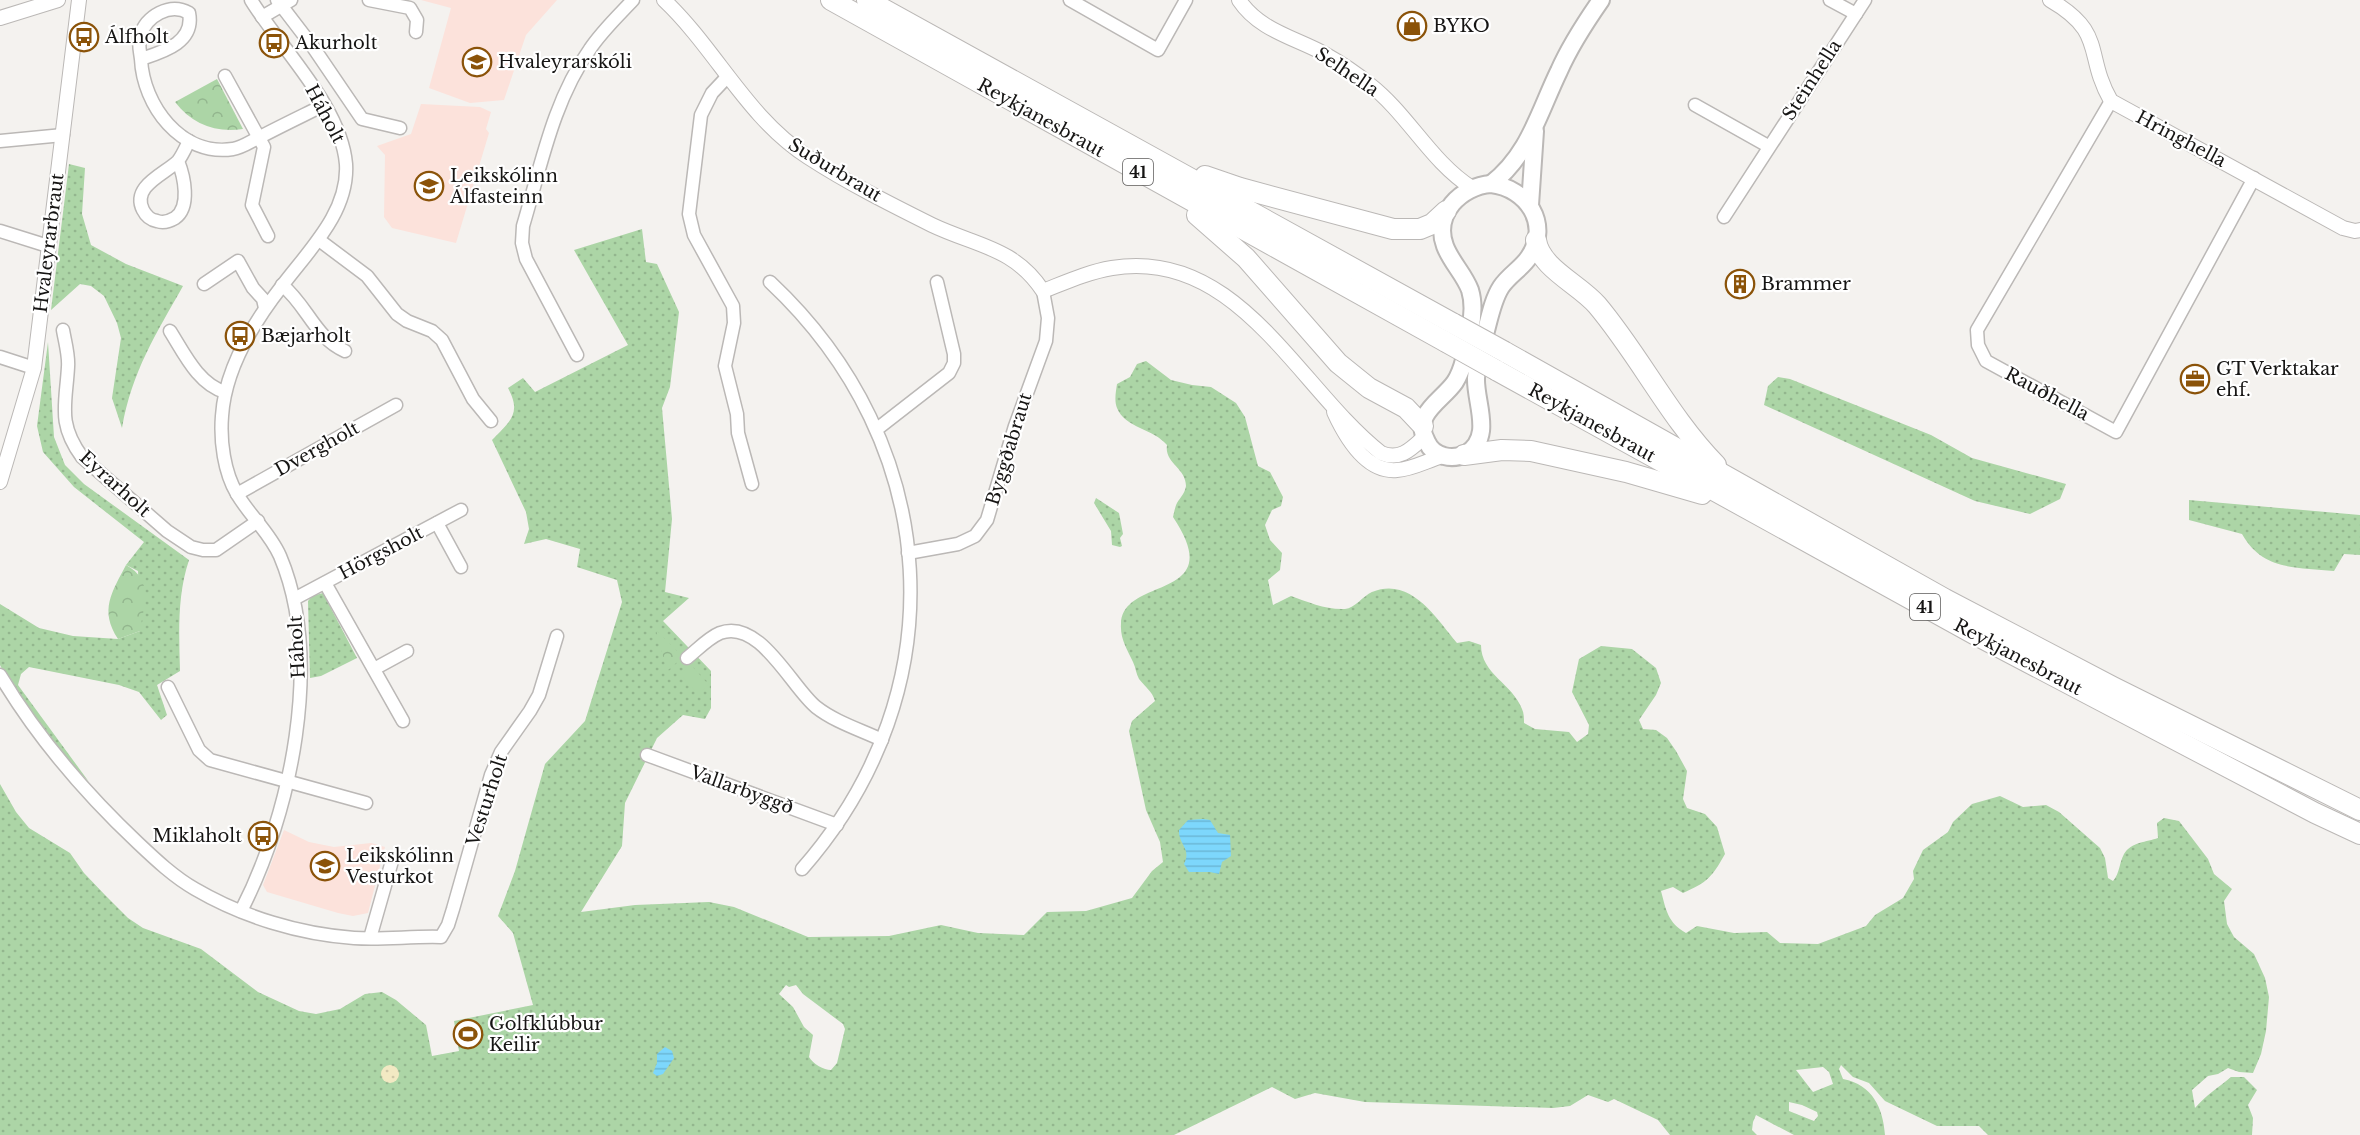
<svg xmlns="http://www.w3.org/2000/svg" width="2360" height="1135" font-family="'Libre Baskerville',serif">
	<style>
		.education { fill: #fce2db }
		.grass { fill: url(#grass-dots); fill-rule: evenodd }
		.sand { fill: url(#sand-dots) }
		.park { fill: url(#park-crowns) }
		.pitch { fill: #acd5a6 }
		.water { fill: url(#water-rules) }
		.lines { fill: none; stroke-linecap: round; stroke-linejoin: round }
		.minor-casing { stroke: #bbb8b6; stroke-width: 15 }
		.tertiary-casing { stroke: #bbb8b6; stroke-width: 16 }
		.secondary-casing { stroke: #bbb8b6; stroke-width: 20 }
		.trunk-casing { stroke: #bbb8b6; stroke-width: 22 }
		.minor { stroke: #fff; stroke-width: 12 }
		.tertiary { stroke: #fff; stroke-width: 14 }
		.secondary { stroke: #fff; stroke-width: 16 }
		.trunk { stroke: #fff; stroke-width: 20 }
		.trunk-bridge-casing { stroke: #bbb8b6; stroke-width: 22; stroke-linecap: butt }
		.trunk-bridge { stroke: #fff; stroke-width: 20 }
		.labels { text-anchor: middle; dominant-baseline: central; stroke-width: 4.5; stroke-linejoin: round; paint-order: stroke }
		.shield { fill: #fff; stroke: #5c5b5a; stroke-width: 1.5 }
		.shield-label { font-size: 16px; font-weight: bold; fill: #161514 }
		.poi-label { font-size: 18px; fill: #161514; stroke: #fff; text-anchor: start }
		.street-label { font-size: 18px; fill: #161514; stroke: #fff }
	</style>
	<defs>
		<pattern id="grass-dots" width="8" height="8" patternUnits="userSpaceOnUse" patternTransform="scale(1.5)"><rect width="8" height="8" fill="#acd5a6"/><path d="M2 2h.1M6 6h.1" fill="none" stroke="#93b68e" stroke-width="1.8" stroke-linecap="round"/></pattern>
		<pattern id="sand-dots" width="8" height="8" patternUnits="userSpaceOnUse" patternTransform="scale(1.5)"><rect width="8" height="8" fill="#f2e9c3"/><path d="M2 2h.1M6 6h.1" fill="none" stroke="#cfc7a7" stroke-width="1.8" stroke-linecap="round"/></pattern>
		<pattern id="park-crowns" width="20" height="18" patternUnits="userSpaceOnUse" patternTransform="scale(1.5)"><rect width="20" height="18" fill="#acd5a6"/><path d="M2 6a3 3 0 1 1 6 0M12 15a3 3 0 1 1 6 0" fill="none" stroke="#93b68e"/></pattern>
		<pattern id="water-rules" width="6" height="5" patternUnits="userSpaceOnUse" patternTransform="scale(1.5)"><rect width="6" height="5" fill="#7dd7fc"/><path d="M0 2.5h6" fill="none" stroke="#6bb8d7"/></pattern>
	</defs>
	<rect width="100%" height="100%" fill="#f4f2ef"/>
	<!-- education -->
	<g class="education">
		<path d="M421 0H557L526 35 504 100 470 103 429 88 451 8Z"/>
		<path d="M421 104 480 107 491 112 486 129 489 133 456 243 392 228 384 217 385 155 377 146 411 134Z"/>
		<path d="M284 830 309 842 334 847 371 843 385 847 368 913 353 916 338 913 267 892 263 885Z"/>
	</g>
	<!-- grass -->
	<g class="grass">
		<path d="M69 164 85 168 82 214 91 245 126 264 183 286C156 334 132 371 122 428L112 398 121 338 117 323 104 296 91 286 80 284 51 310Z"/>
		<path d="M642 229 646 262 657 264 679 312 670 387 662 408 672 519 665 592 689 598 663 621 711 671V708L705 719 683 715 657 738 625 803 622 846 581 912 635 905 709 902 734 907 808 937 889 936 941 925 978 933 1024 935 1047 912 1086 911 1132 898 1152 871 1163 862 1160 842 1146 810 1129 731 1132 721 1155 701C1152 691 1146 688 1139 679 1136 674 1136 668 1133 662 1127 649 1120 639 1121 624 1122 575 1230 602 1173 517 1174 513 1175 507 1177 503 1180 498 1185 493 1186 486 1186 468 1164 463 1167 445 1154 429 1125 428 1117 408 1114 401 1116 391 1117 384L1130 377 1137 364 1146 361 1171 380 1192 385 1211 387 1236 403 1245 417 1258 466 1270 472 1283 497 1281 506 1272 510 1265 525 1270 540 1282 553 1280 570 1268 580 1273 605 1291 596C1308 602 1326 610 1345 609 1355 608 1363 596 1372 592 1411 576 1436 618 1457 643L1469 641 1481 645C1481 674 1512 683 1522 709 1524 713 1524 719 1524 723L1535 729 1569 732 1577 742 1588 734 1589 725 1572 692 1579 659 1601 646 1632 649 1656 668 1661 683 1656 695 1639 720 1643 729 1656 730 1667 738 1676 751 1687 771 1683 799 1687 808 1705 814 1717 827 1725 854C1712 877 1708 882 1683 893L1673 887 1661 891C1666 910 1668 923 1686 933L1697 926 1734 933 1767 932 1780 943 1818 944 1866 926 1875 915 1903 898 1914 879 1913 871 1923 850 1948 832 1953 822 1972 804 2000 796 2023 807 2046 805 2059 812 2100 848 2105 858 2108 878 2113 881C2120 873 2119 863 2124 854 2131 842 2147 842 2158 838L2157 823 2164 818 2179 821 2208 859 2214 874 2232 889 2224 901 2227 924 2234 937 2254 954 2265 978 2269 997 2266 1031 2261 1054 2253 1073 2239 1072 2228 1068 2218 1074 2208 1076 2192 1090 2195 1108C2205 1096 2219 1087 2231 1077H2244L2257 1090 2248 1105 2253 1118 2252 1135H1988L1979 1126H1937L1885 1101 1869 1083 1853 1077 1841 1065 1839 1069 1843 1079C1873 1085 1883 1108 1885 1135H1794L1756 1115 1753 1122 1752 1130 1757 1135H1670L1658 1120 1614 1099 1608 1102 1588 1095 1570 1106 1553 1108 1365 1102 1315 1093 1295 1099 1272 1087 1174 1135H0V784L16 812 29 828 70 853 84 873 105 895 128 918 143 928 201 949 258 992 299 1011 316 1014 340 1009 365 994 382 992 396 1000 426 1025 432 1056 459 1051 454 1021 533 1005 513 933 498 916 515 871 545 764 585 721 622 602 617 580 577 567 580 549 546 539 524 544 529 529 526 512 492 440C510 421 522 414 508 388L523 378 535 392 628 345 574 250ZM786 985 789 987 796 985 803 994 843 1024 845 1029 837 1063 831 1070C824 1070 813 1064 809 1057L813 1035 804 1027 793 1007 779 994ZM1823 1067 1829 1072 1833 1084 1813 1092 1796 1070ZM1789 1102 1802 1105 1817 1112 1818 1116 1814 1121 1789 1111Z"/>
		<path d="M48 342 54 437 65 465 84 484 189 560C177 596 179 633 180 671L157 685 167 715 161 720 139 692 119 685 29 667 21 674 18 685 89 782 50 742 7 679 0 665V604L39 628 73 636 118 639 140 631 138 571 126 565 144 542 74 487 43 452 37 426Z"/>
		<path d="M1778 377 1790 379 1931 435 1972 458 2066 484 2060 499 2030 514 1975 501 1764 405 1768 386Z"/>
		<path d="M1096 498 1119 513 1123 534 1120 538 1122 546 1120 547 1112 545 1111 531 1094 503Z"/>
		<path d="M2189 500 2360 515V555L2344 554 2334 571C2296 567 2263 571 2242 534L2189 520Z"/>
		<path d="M323 593 357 658 321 676 310 678 308 601 312 596Z"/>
	</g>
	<!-- sand -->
	<circle class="sand" cx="390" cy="1074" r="9"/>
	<!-- park -->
	<g class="park">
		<path d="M217 79 243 129C215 133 192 124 175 102Z"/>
		<path d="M126 565C154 580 144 605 140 631L118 639C99 610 112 592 126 565Z"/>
		<path d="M656 630 683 657 667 671Z"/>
	</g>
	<!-- pitch -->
	<path class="pitch" d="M691 665 709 685 698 694 680 674Z"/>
	<!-- water -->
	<g class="water">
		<path d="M1203 819 1210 820 1218 833 1230 835 1231 856 1222 862 1219 874 1210 872H1189L1184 864C1192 849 1178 844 1179 830L1188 820Z"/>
		<path d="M665 1047 672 1051 674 1058 663 1074 657 1076 653 1073 657 1063V1054Z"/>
	</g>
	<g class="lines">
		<!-- minor casing -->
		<g class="minor-casing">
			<g id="minor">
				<path d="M277 0 313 47 362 119 400 128"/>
				<path d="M369 0 410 8 417 20 416 32"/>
				<path d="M1070 0 1158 50 1186 0"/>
				<path d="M1830 0 1856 14"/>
				<path d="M262 17 291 0"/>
				<path d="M141 59C140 51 138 44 140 36 146 16 170 2 189 13 195 43 162 52 141 59 143 105 181 157 233 149 242 148 253 140 262 136 283 125 304 115 324 105"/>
				<path d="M225 76 264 147 252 205 268 236"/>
				<path d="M728 76 712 93 701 115 689 214 694 235 733 306 734 323 725 366 737 414 738 433 752 484"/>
				<path d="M2111 101 1977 330 1978 345 1986 361 2116 432 2254 178"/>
				<path d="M1695 105 1768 146"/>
				<path d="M0 141 63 135"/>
				<path d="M178 161C184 176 191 207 175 218 170 221 163 223 157 221 151 220 146 216 143 210 131 186 165 174 178 161 182 156 186 147 189 141"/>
				<path d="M1724 217 1865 0"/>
				<path d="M0 231 48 246"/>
				<path d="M319 240 367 276 397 314 407 321 432 331 442 340 473 399 491 421"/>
				<path d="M770 282C943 444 959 690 802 869"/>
				<path d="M204 284 238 261 253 288 263 299 265 308"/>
				<path d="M282 285C307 305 315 338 345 351"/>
				<path d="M63 330C65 342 69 355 68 367 66 404 57 423 82 457L167 531 191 547 203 550H216L258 521"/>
				<path d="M170 331C184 353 198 384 225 392"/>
				<path d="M577 355 526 259 522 243 523 226C541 166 553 101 590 49 602 31 619 15 633 0"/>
				<path d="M0 357 34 368"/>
				<path d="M877 429 949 373 954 363V354L937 282"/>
				<path d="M237 494 396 405"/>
				<path d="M437 523 461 567"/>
				<path d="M908 553 958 544 975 536 987 520 1015 426 1046 341 1048 318 1043 291"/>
				<path d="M325 583 403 721"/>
				<path d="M294 599 461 510"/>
				<path d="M687 658C697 650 708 638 720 633 760 618 792 688 816 707 835 722 861 730 882 740"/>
				<path d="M374 669 407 651"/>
				<path d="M0 675C37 737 86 794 138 843 156 860 174 877 195 889 243 917 299 934 354 938 383 940 412 936 441 937L448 925 453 909 491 775 501 752 530 711 539 695 557 636"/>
				<path d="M168 687 199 750 210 760 366 803"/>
				<path d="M647 755 837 825"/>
				<path d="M241 911C291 814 324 660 280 556 270 533 250 516 237 494 224 472 220 441 222 416 225 368 253 323 282 286 309 250 349 212 346 164 341 106 281 49 251 0"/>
				<path d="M370 938 392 861"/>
			</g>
		</g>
		<!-- tertiary casing -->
		<g class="tertiary-casing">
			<g id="tertiary">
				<path d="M664 0C716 49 747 118 808 157 848 183 890 204 932 225 976 246 1014 247 1043 291 1066 282 1088 272 1112 268 1238 247 1298 388 1381 453 1400 461 1411 449 1424 437"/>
				<path d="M1239 0C1259 30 1293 37 1323 53 1339 62 1355 72 1369 84 1408 114 1430 161 1472 188"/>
				<path d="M2050 0C2107 33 2084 54 2111 101L2343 228 2355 231 2360 230"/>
				<path d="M0 18 58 0"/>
				<path d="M1334 412C1345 436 1366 473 1397 470 1413 469 1428 460 1443 456"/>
				<path d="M0 482 34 368 79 0"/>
			</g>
		</g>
		<!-- secondary casing -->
		<g class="secondary-casing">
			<g id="secondary">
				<path d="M1491 184C1527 188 1551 224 1529 257 1522 268 1509 275 1501 287 1492 301 1489 321 1484 338 1481 351 1477 365 1476 378 1475 403 1494 437 1466 454 1459 457 1451 458 1444 456 1436 454 1430 449 1427 442 1411 414 1442 401 1455 382 1464 368 1467 347 1470 330 1473 316 1474 303 1470 290 1464 274 1451 262 1445 246 1433 214 1461 186 1491 184Z"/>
				<path d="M1491 184C1529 155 1539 112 1559 71 1570 46 1585 23 1601 0"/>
				<path d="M1530 205 1535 131"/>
			</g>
		</g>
		<!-- trunk casing -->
		<g class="trunk-casing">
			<g id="trunk">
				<path d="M831 0 1446 342"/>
				<path d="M867 0 1454 324"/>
				<path d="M1205 176 1240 188 1393 229H1420L1432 224 1446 211"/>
				<path d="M1197 215 1246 258 1338 363 1369 388 1406 408 1423 426"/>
				<path d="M1536 240C1540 268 1579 284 1597 305 1640 356 1669 417 1716 465"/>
				<path d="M1505 352 1945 599 2113 687 2360 810"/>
				<path d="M1496 370 1976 635 2315 813 2360 834"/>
				<path d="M1464 455 1502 450 1531 451 1626 472 1702 494"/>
			</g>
		</g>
		<!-- minor -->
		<use href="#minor" class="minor"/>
		<!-- tertiary -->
		<use href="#tertiary" class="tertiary"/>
		<!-- secondary -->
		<use href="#secondary" class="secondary"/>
		<!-- trunk -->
		<use href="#trunk" class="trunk"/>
		<!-- trunk-bridge casing -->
		<g class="trunk-bridge-casing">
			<g id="trunk-bridge">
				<path d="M1454 324 1505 352"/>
				<path d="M1446 342 1496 370"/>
			</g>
		</g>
		<!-- trunk-bridge -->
		<use href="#trunk-bridge" class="trunk-bridge"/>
	</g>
	<!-- icons -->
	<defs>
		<g id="shop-ring" transform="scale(1.5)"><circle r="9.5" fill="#fff" stroke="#8b5309" stroke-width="1.5"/><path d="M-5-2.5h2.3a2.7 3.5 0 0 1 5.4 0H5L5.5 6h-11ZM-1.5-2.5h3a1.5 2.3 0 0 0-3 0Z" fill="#8b5309"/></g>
		<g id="bus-ring" transform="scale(1.5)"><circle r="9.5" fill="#fff" stroke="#8b5309" stroke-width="1.5"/><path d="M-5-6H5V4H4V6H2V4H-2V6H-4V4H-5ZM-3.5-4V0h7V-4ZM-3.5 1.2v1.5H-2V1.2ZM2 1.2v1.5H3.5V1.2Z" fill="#8b5309"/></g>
		<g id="school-ring" transform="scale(1.5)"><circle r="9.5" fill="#fff" stroke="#8b5309" stroke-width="1.5"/><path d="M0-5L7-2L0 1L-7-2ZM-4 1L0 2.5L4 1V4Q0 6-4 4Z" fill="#8b5309"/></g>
		<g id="building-ring" transform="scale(1.5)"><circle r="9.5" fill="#fff" stroke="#8b5309" stroke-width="1.5"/><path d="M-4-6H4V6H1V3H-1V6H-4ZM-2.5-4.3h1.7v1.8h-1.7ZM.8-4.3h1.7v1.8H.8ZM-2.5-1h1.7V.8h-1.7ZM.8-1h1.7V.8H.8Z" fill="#8b5309"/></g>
		<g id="office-ring" transform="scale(1.5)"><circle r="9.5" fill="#fff" stroke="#8b5309" stroke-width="1.5"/><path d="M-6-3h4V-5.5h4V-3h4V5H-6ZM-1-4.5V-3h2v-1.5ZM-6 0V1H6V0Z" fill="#8b5309"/></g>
		<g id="stadium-ring" transform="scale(1.5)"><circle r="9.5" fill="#fff" stroke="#8b5309" stroke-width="1.5"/><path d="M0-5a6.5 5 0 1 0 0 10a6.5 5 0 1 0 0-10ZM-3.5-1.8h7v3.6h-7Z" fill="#8b5309"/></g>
	</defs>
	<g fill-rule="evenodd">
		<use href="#shop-ring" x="1412" y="26"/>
		<use href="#bus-ring" x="84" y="37"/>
		<use href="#bus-ring" x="274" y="43"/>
		<use href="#school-ring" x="477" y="62"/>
		<use href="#school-ring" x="429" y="186"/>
		<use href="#building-ring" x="1740" y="284"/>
		<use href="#bus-ring" x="240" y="336"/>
		<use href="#office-ring" x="2195" y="379"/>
		<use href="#bus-ring" x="263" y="836"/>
		<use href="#school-ring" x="325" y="866"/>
		<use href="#stadium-ring" x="468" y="1034"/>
	</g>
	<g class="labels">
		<!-- shield labels -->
		<g class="shield">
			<rect x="1123" y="159" width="30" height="26" rx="4.5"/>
			<rect x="1910" y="594" width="30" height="26" rx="4.5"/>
		</g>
		<g class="shield-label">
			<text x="1138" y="172">41</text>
			<text x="1925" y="607">41</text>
		</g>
		<!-- poi labels -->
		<g class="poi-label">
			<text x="1433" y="26">BYKO</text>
			<text x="105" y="37">Álfholt</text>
			<text x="295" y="43">Akurholt</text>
			<text x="498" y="62">Hvaleyrarskóli</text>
			<text x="450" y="176">Leikskólinn<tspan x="450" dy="21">Álfasteinn</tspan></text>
			<text x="1761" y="284">Brammer</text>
			<text x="261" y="336">Bæjarholt</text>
			<text x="2216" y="369">GT Verktakar<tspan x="2216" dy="21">ehf.</tspan></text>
			<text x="242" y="836" text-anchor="end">Miklaholt</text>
			<text x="346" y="856">Leikskólinn<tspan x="346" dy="21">Vesturkot</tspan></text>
			<text x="489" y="1024">Golfklúbbur<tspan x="489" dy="21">Keilir</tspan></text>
		</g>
		<!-- street labels -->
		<g class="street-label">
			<text transform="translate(1347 72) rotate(34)">Selhella</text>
			<text transform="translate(1812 80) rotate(-57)">Steinhella</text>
			<text transform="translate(325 114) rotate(62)">Háholt</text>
			<text transform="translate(1041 118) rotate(29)">Reykjanesbraut</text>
			<text transform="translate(2181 139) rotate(28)">Hringhella</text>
			<text transform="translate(835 170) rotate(31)">Suðurbraut</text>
			<text transform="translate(49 243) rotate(-83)">Hvaleyrarbraut</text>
			<text transform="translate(2047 394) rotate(28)">Rauðhella</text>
			<text transform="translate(1592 423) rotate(29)">Reykjanesbraut</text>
			<text transform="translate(317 449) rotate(-29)">Dvergholt</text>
			<text transform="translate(1009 449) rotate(-73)">Byggðabraut</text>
			<text transform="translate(115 484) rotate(42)">Eyrarholt</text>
			<text transform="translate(381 553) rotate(-28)">Hörgsholt</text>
			<text transform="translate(297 647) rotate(-93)">Háholt</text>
			<text transform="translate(2018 657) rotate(28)">Reykjanesbraut</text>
			<text transform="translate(742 790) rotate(20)">Vallarbyggð</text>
			<text transform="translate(487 800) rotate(-72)">Vesturholt</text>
		</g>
	</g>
</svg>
